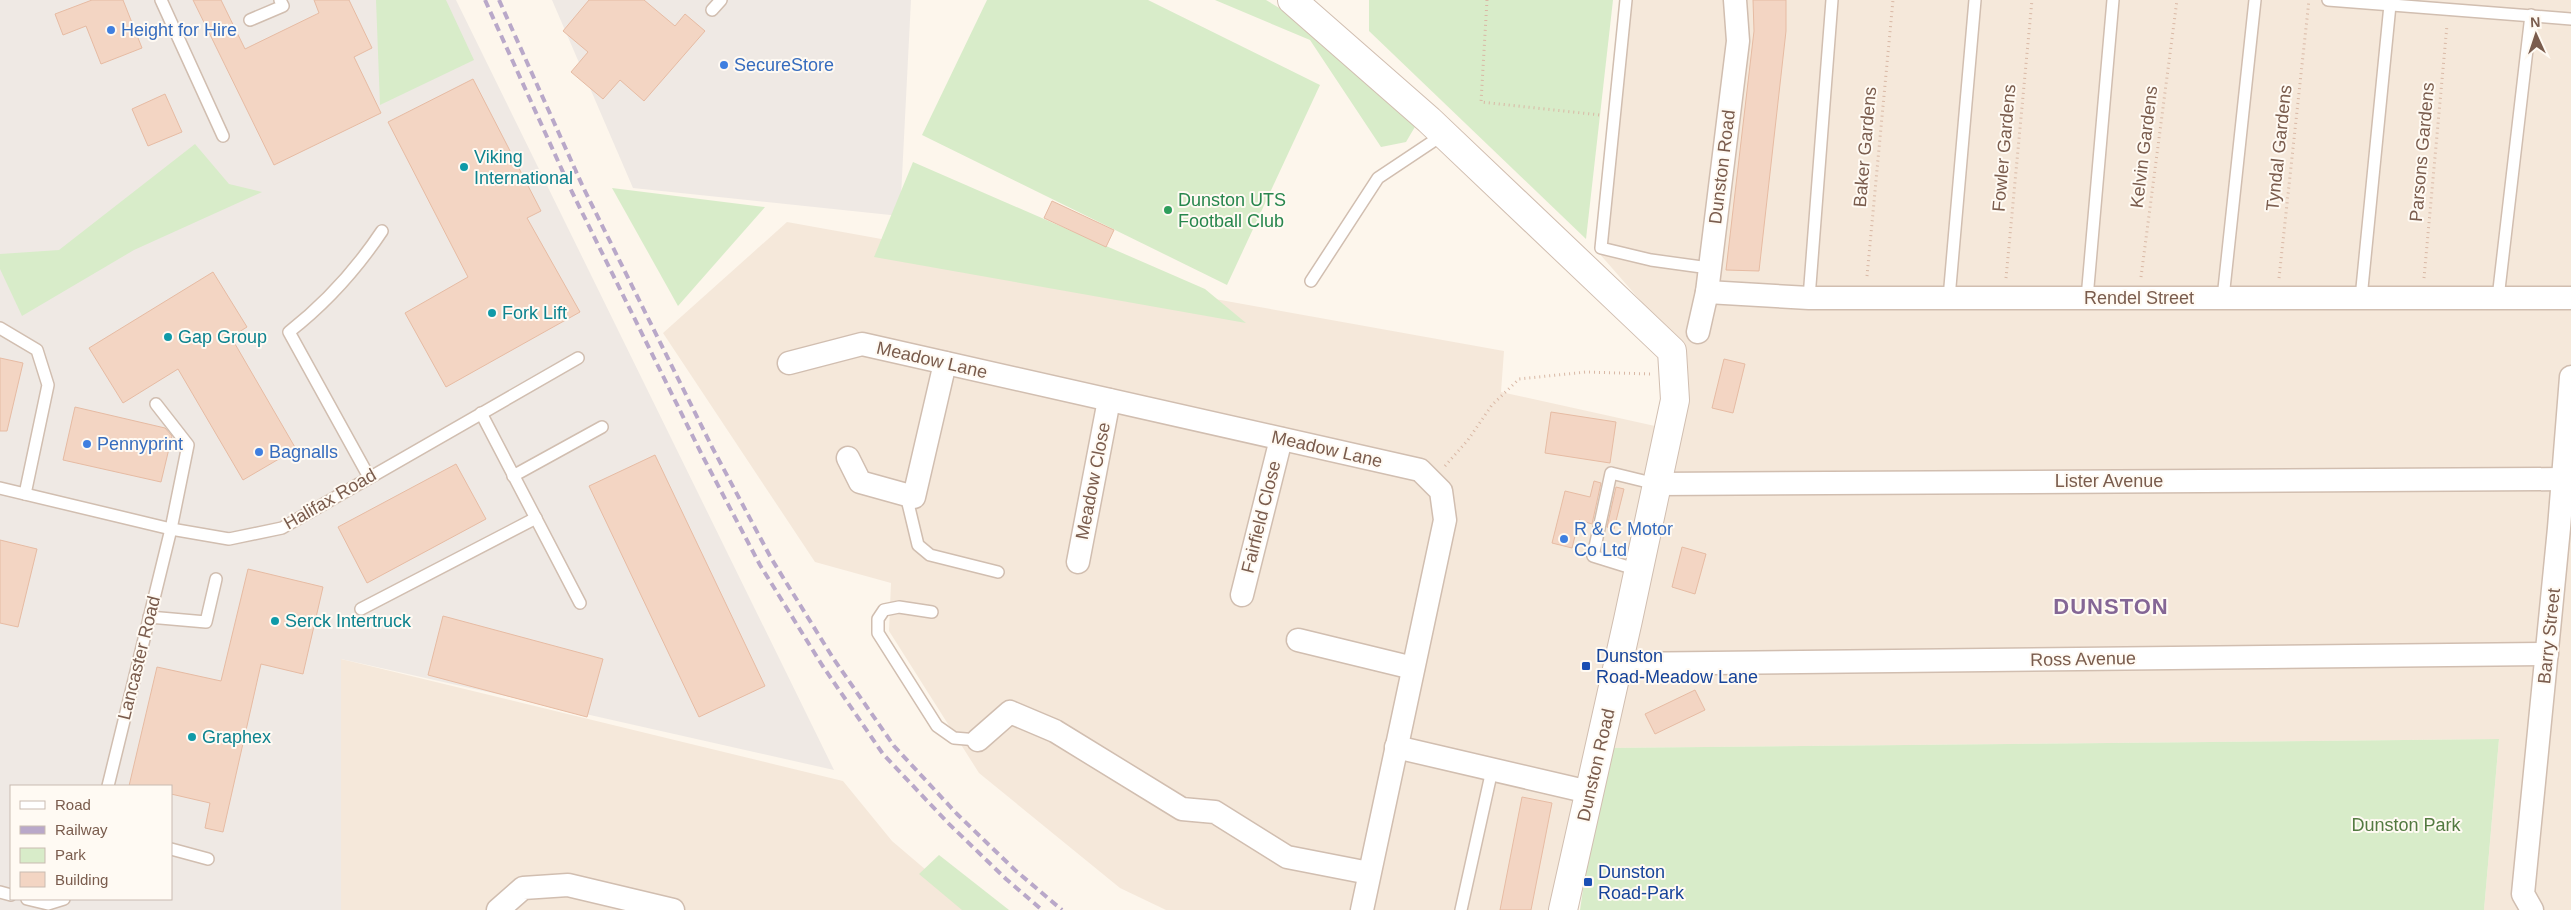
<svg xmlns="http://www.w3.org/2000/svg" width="2571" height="910" font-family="Helvetica,sans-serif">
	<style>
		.residential { fill: #f5e8da }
		.industrial { fill: #efe9e4; fill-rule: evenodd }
		.green { fill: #d8ecc9 }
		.building { fill: #f3d5c3; stroke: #e6bba3 }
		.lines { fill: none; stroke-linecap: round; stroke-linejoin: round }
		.service-casing { stroke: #d1beb0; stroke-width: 14 }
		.minor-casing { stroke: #d1beb0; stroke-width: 25 }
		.tertiary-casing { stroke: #d1beb0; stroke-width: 30 }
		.path { stroke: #d9b8a5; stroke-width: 3; stroke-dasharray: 1 4; stroke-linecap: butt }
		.service { stroke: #fff; stroke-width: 11 }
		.minor { stroke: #fff; stroke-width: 22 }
		.tertiary { stroke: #fff; stroke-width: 28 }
		.rail { stroke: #b9a8c9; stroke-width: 4; stroke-dasharray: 8 5; stroke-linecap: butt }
		.shop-dot { fill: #3f7fe0; stroke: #fffaf3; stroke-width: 2 }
		.culture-dot { fill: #0f9aa8; stroke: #fffaf3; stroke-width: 2 }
		.leisure-dot { fill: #2e9e5b; stroke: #fffaf3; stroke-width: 2 }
		.transit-dot { fill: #1a4fb4; stroke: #fffaf3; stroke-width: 2 }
		.labels { text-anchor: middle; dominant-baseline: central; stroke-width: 4; stroke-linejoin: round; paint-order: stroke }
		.shop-label { font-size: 18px; fill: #366cbe; stroke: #fffaf3; text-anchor: start }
		.street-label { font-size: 18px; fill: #7a5c4d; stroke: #fffaf3 }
		.culture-label { font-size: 18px; fill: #0d838f; stroke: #fffaf3; text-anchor: start }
		.leisure-label { font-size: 18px; fill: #27864d; stroke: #fffaf3; text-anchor: start }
		.transit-label { font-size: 18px; fill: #164399; stroke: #fffaf3; text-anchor: start }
		.park-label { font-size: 18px; fill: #537a41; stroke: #fffaf3 }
		.district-label { font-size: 22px; font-weight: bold; letter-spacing: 1px; fill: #846695; stroke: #fffaf3 }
	</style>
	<rect width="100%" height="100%" fill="#fdf6ec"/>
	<!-- residential -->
	<g class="residential">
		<path d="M1627 0H2571V910H2484L2499 739 1606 748 1551 910H1166L1120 888 979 773 889 631 891 583 815 562 663 333 787 222 1504 351 1501 392 1655 426 1674 339 1598 252Z"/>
		<path d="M341 659 843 781 892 841 973 910H341Z"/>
	</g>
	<!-- industrial -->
	<g class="industrial">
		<path d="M0 0H456L834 770 341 659V910H0ZM11 786H171V899H11Z"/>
		<path d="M552 0H911L900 216 633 188Z"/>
	</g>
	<!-- green -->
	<g class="green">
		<path d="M376 0H446L474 60 380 105Z"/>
		<path d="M987 0H1148L1320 85 1227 285 922 135Z"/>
		<path d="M1215 0H1266L1318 31 1419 120 1406 142 1381 147 1310 40Z"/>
		<path d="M1369 0H1613L1586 239 1369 31Z"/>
		<path d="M195 144 229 184 262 192 134 250 22 316 0 269V254L59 250Z"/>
		<path d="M913 162 1205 289 1246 323 874 257Z"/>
		<path d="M612 188 765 207 678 306Z"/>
		<path d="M2499 739 2484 910H1580L1595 807 1606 748Z"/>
		<path d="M939 855 1009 910H962L919 874Z"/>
	</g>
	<!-- building -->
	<g class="building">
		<path d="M92 0H123L142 48 101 64 86 26 63 35 55 14Z"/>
		<path d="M193 0H221L245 49 319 13 314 0H349L372 48 354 57 381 113 274 165Z"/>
		<path d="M589 0H644L675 26 685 14 705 31 644 101 620 80 603 99 571 72 588 52 563 31Z"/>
		<path d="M1753 0H1786V31L1759 271 1726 270 1754 31Z"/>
		<path d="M473 79 541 211 527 218 580 312 446 387 405 313 468 277 388 122Z"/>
		<path d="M165 94 182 132 148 146 132 109Z"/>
		<path d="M1052 201 1114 230 1106 247 1044 218Z"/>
		<path d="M213 272 247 327 231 337 296 449 243 480 178 369 123 403 89 348Z"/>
		<path d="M0 358 23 363 7 431H0Z"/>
		<path d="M1724 359 1745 364 1733 413 1712 408Z"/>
		<path d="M75 407 165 428 172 436 161 482 63 460Z"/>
		<path d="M1551 412 1616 422 1610 463 1545 453Z"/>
		<path d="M655 455 765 686 699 717 589 486Z"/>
		<path d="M456 464 486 519 367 583 338 527Z"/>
		<path d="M1594 481 1601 483 1592 524 1579 520 1572 548 1552 543 1565 491 1590 497Z"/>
		<path d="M1616 487 1624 489 1614 529 1607 527Z"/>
		<path d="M0 540 37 549 18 627 0 623Z"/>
		<path d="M1682 547 1706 554 1695 594 1672 587Z"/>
		<path d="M248 569 323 587 303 674 261 664 223 832 205 828 210 803 171 794V786H129L157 667 221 681Z"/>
		<path d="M443 616 603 659 587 717 428 675Z"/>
		<path d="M1695 690 1705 710 1655 734 1645 714Z"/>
		<path d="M1522 797 1552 803 1531 910H1500Z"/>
	</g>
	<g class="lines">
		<!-- service casing -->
		<g class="service-casing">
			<g id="service">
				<path d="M161 0 223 136"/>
				<path d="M1626 0 1601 248 1651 260 1709 268"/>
				<path d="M2328 0 2571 19"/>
				<path d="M712 10 721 0"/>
				<path d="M250 20 283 6 280 0"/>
				<path d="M1311 281 1378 178 1444 134"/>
				<path d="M1809 298 1832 0"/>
				<path d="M1949 298 1975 0"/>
				<path d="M2087 298 2113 0"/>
				<path d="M2223 298 2255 0"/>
				<path d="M2361 298 2390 5"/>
				<path d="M2498 298 2531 15"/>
				<path d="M0 328 37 350 48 385 25 494"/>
				<path d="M481 413 580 603"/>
				<path d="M513 476 602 427"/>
				<path d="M369 477 289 332C326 303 356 270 382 231"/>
				<path d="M0 488 171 529 229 539 282 528 578 358"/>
				<path d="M906 495 918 545 930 555 998 572"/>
				<path d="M1638 570 1593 556 1611 473 1656 484"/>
				<path d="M361 609 536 518"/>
				<path d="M932 612 899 607 884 610 878 619V633L937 726 954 738 978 740"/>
				<path d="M149 617 206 622 216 579"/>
				<path d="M108 786 171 529 188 445 156 404"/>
				<path d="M171 849 208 859"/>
				<path d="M0 892 11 895"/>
				<path d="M27 899 48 904 64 899"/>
				<path d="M1461 910 1492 770"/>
			</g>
		</g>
		<!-- minor casing -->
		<g class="minor-casing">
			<g id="minor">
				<path d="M1707 292 1809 298H2571"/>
				<path d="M1698 332 1707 292 1738 41 1735 0"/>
				<path d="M789 363 862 344 1420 470 1441 491 1445 520 1362 910"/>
				<path d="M848 458 860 482 914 497 945 363"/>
				<path d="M1656 484 2563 479"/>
				<path d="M1078 562 1109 400"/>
				<path d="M1242 595 1281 439"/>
				<path d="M1298 640 1413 668"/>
				<path d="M1618 664 2547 654"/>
				<path d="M978 740 1010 712 1055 731 1182 809 1215 812 1287 857 1369 873"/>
				<path d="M1396 747 1589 792"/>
				<path d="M498 910 523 888 568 885 673 910"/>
				<path d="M2532 910 2523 894 2559 528 2571 377"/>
			</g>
		</g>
		<!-- tertiary casing -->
		<g class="tertiary-casing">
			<path id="tertiary" d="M1292 0 1429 120 1672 351 1675 400 1628 620 1563 910"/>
		</g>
		<!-- path -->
		<g class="path">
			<path d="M1487 0 1481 102 1600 115"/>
			<path d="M1867 276 1893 0"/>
			<path d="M2141 277 2177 0"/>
			<path d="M2006 278 2032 0"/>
			<path d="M2279 278 2309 0"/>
			<path d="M2424 278 2447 25"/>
			<path d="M1445 466 1468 440 1492 405 1519 379 1586 372 1650 374"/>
		</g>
		<!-- service -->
		<use href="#service" class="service"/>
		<!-- minor -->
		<use href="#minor" class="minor"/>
		<!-- tertiary -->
		<use href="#tertiary" class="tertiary"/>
		<!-- rail -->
		<g class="rail">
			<path d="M485 0 572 192 701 453 760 565 822 665 883 754 948 823 1006 879 1042 910"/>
			<path d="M499 0 583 187 712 447 771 558 833 658 894 746 957 814 1015 870 1062 910"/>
		</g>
	</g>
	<!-- markers -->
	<g class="shop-dot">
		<circle cx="111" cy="30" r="5"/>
		<circle cx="724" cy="65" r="5"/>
		<circle cx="87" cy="444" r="5"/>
		<circle cx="259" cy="452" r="5"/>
		<circle cx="1564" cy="539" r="5"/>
	</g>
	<g class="culture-dot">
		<circle cx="464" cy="167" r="5"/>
		<circle cx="492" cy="313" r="5"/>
		<circle cx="168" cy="337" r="5"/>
		<circle cx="275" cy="621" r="5"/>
		<circle cx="192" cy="737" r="5"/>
	</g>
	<circle class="leisure-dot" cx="1168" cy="210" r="5"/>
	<g class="transit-dot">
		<rect x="1581" y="661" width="10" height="10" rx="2.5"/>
		<rect x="1583" y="877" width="10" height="10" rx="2.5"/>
	</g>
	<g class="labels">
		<!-- shop labels -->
		<g class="shop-label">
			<text x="121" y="30">Height for Hire</text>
			<text x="734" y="65">SecureStore</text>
			<text x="97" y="444">Pennyprint</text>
			<text x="269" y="452">Bagnalls</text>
			<text x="1574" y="529">R &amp; C Motor<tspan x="1574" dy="21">Co Ltd</tspan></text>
		</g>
		<!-- street labels -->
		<g class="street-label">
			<text transform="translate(1865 147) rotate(-85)">Baker Gardens</text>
			<text transform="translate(2144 147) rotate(-83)">Kelvin Gardens</text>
			<text transform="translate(2004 148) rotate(-85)">Fowler Gardens</text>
			<text transform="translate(2279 148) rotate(-84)">Tyndal Gardens</text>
			<text transform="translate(2422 152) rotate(-85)">Parsons Gardens</text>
			<text transform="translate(1722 167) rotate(-83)">Dunston Road</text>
			<text x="2139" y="298">Rendel Street</text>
			<text transform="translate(932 360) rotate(13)">Meadow Lane</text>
			<text transform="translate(1327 449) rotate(13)">Meadow Lane</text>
			<text transform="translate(1093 481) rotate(-79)">Meadow Close</text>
			<text x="2109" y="481">Lister Avenue</text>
			<text transform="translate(330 499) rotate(-30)">Halifax Road</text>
			<text transform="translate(1261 517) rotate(-76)">Fairfield Close</text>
			<text transform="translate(2549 636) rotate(-84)">Barry Street</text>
			<text transform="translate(139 658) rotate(-76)">Lancaster Road</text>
			<text transform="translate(2083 659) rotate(-1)">Ross Avenue</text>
			<text transform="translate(1596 765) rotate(-77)">Dunston Road</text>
		</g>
		<!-- culture labels -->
		<g class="culture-label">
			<text x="474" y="157">Viking<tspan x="474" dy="21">International</tspan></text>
			<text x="502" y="313">Fork Lift</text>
			<text x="178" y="337">Gap Group</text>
			<text x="285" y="621">Serck Intertruck</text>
			<text x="202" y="737">Graphex</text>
		</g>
		<!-- leisure labels -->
		<g class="leisure-label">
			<text x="1178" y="200">Dunston UTS<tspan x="1178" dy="21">Football Club</tspan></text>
		</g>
		<!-- transit labels -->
		<g class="transit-label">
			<text x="1596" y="656">Dunston<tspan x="1596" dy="21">Road-Meadow Lane</tspan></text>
			<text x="1598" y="872">Dunston<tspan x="1598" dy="21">Road-Park</tspan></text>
		</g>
		<!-- park labels -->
		<g class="park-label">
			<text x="2406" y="825">Dunston Park</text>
		</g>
		<!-- district labels -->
		<g class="district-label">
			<text x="2111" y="606">DUNSTON</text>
		</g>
	</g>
	<!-- legend -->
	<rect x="10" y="785" width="162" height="115" fill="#fffaf3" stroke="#cabbb1"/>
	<rect x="20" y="801" width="25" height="8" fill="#ffffff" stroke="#cabbb1"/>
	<text x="55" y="810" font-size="15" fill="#7a5c4d">Road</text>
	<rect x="20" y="826" width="25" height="8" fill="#b9a8c9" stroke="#cabbb1"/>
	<text x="55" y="835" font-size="15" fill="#7a5c4d">Railway</text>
	<rect x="20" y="848" width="25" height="15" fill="#d8ecc9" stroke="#cabbb1"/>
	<text x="55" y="860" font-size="15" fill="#7a5c4d">Park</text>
	<rect x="20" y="872" width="25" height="15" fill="#f3d5c3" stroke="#cabbb1"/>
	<text x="55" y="885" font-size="15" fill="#7a5c4d">Building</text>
	<!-- north arrow -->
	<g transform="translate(2536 35) rotate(357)" stroke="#fffaf3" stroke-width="4" paint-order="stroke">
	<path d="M0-4L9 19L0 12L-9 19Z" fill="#7a5c4d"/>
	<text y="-8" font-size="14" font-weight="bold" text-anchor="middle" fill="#7a5c4d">N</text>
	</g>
</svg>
